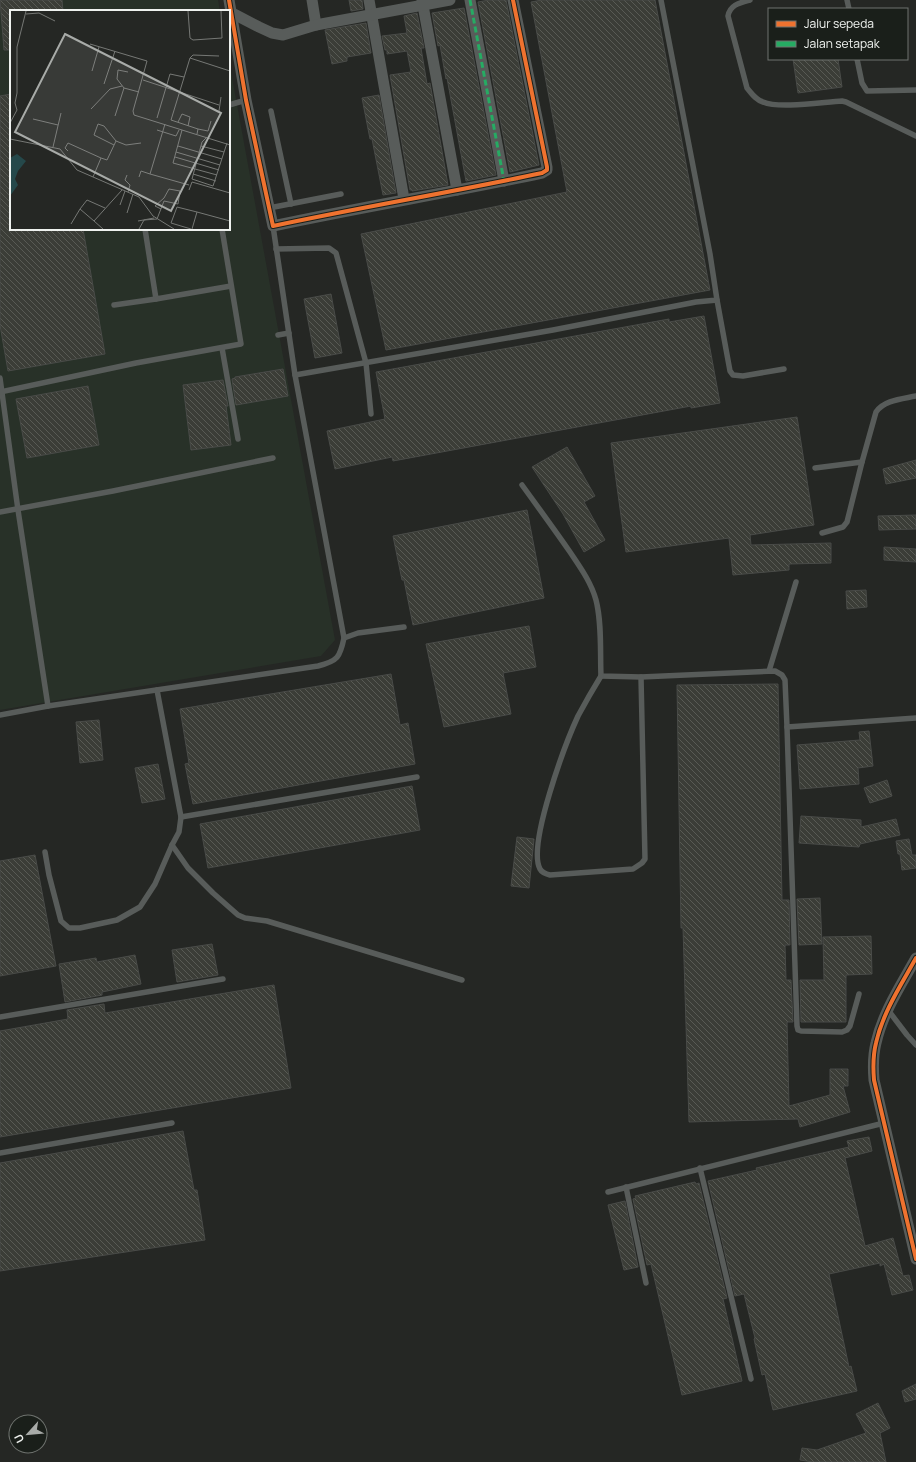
<svg xmlns="http://www.w3.org/2000/svg" width="916" height="1462" font-family="Manrope,sans-serif">
	<style>
		.built { fill: #283128 }
		.building { fill: url(#building-back-hatch); stroke: #494b48 }
		.lines { fill: none; stroke-linecap: round; stroke-linejoin: round }
		.service { stroke: #585c5a; stroke-width: 5.5 }
		.minor { stroke: #585c5a; stroke-width: 11 }
		.quiet { stroke: #26ab63; stroke-width: 3; stroke-dasharray: 6 3; stroke-linecap: butt }
		.cycleway-casing { stroke: #1a1f1a; stroke-width: 6 }
		.cycleway { stroke: #ef722f; stroke-width: 4 }
		.inset-road { fill: none; stroke: #767875; stroke-width: 1 }
		.view { fill: #a8aba8; fill-opacity: 0.15; stroke: #a8aba8; stroke-width: 2 }
		.inset-edge { fill: none; stroke: #eff2ef; stroke-width: 2 }
	</style>
	<defs>
		<pattern id="building-back-hatch" width="6" height="6" patternUnits="userSpaceOnUse"><rect width="6" height="6" fill="#3b3d37"/><path d="M-1 5l2 2M0 0l6 6M5-1l2 2" fill="none" stroke="#585a54"/></pattern>
	</defs>
	<rect width="100%" height="100%" fill="#252724"/>
	<!-- built -->
	<path class="built" d="M0 0H218L220 11H11V229H229V61L335 640 321 656 0 710Z"/>
	<!-- building -->
	<g class="building">
		<path d="M0 0H62L63 11H11V50H4Z"/>
		<path d="M349 0H362L363 9 351 11Z"/>
		<path d="M489 0H506L539 165 510 172 478 2Z"/>
		<path d="M542 0H655L710 290 386 350 361 234 567 192 531 2Z"/>
		<path d="M464 8 496 175 466 181 447 78 446 79 440 45 438 46 432 13Z"/>
		<path d="M417 13 424 48H421L427 84 430 83 448 185 412 191V190H410L390 75 411 72 407 51 387 54V50H385L382 36 407 33 404 16Z"/>
		<path d="M366 23 371 53 347 57V61L332 64 325 30Z"/>
		<path d="M793 59H838L842 87 798 93Z"/>
		<path d="M11 94V229H83L105 354 8 371 0 325V96Z"/>
		<path d="M379 95 396 193 383 195 372 139H370L362 98Z"/>
		<path d="M331 294 342 353 315 358 304 299Z"/>
		<path d="M704 316 720 403 691 408V406L393 461 392 457 335 469 327 431 385 419 376 372 669 319V322Z"/>
		<path d="M283 369 288 396 236 405 232 379 235 378V377Z"/>
		<path d="M223 380 228 406H226L231 445 191 450 183 385Z"/>
		<path d="M88 386 99 445 27 458 16 399Z"/>
		<path d="M797 417 814 525 750 535 751 545 831 543V563L789 564V570L733 575 729 538 626 552 611 443Z"/>
		<path d="M567 447 595 496 584 502 605 540 584 552 563 514 532 467Z"/>
		<path d="M916 460V478L886 484 883 469Z"/>
		<path d="M527 510 544 598 413 625 404 580H402L393 536Z"/>
		<path d="M916 515V529L879 530 878 516Z"/>
		<path d="M884 547 916 549V562L884 560Z"/>
		<path d="M866 590 867 607 847 609 846 591Z"/>
		<path d="M529 626 536 667 503 673 511 714 444 727 426 644Z"/>
		<path d="M391 674 400 725 408 723 415 764 193 804 185 764 189 763 180 709Z"/>
		<path d="M778 684 782 900H789L790 945H785L786 980H791L793 1022H787L789 1106 830 1095V1069H848V1086H843L850 1112 800 1127 798 1119 689 1122 683 928H681L677 685Z"/>
		<path d="M99 720 103 760 80 763 76 722Z"/>
		<path d="M869 731 873 766 858 768 859 784 800 789 797 745 860 740 859 732Z"/>
		<path d="M158 764 165 799 142 803 135 768Z"/>
		<path d="M887 780 892 796 870 803 864 788Z"/>
		<path d="M412 786 420 830 208 868 200 824Z"/>
		<path d="M801 816 861 820V827L896 819 900 835 860 844 859 847 799 843Z"/>
		<path d="M517 837 534 839 529 888 511 886Z"/>
		<path d="M909 839 912 855H916V868L902 870 900 854H898L896 841Z"/>
		<path d="M35 855 56 966 0 976V861Z"/>
		<path d="M820 898 822 944 799 945 797 899Z"/>
		<path d="M871 936 872 974 846 975V1022H801L800 980H824L823 937Z"/>
		<path d="M212 944 218 975 177 982 172 950Z"/>
		<path d="M135 955 141 984 102 992V995L65 1002 59 964 96 958 97 962Z"/>
		<path d="M274 985 291 1088 0 1137V1031L68 1019 67 1010 104 1004 105 1013Z"/>
		<path d="M183 1131 194 1190H197L205 1240 0 1271V1163Z"/>
		<path d="M869 1137 872 1151 845 1158 865 1246 893 1238 903 1276 909 1275 913 1290 892 1295 884 1264 880 1266V1263L829 1274 849 1367 851 1366 857 1391 773 1410 765 1374 762 1375 754 1339 755 1338 744 1294 735 1296 708 1181 757 1170 756 1168 849 1147 847 1141Z"/>
		<path d="M695 1182 696 1184 699 1183 727 1298 723 1299 742 1381 682 1395 651 1264 647 1265 633 1199 636 1198 635 1196Z"/>
		<path d="M625 1201 638 1267 624 1270 608 1205Z"/>
		<path d="M916 1384V1399L905 1402 902 1391Z"/>
		<path d="M878 1403 890 1428 880 1433 886 1462H813L800 1460 802 1448 817 1450 866 1433 856 1414Z"/>
	</g>
	<g class="lines">
		<!-- service -->
		<g class="service">
			<path d="M750 0C739 3 730 5 728 16L747 88C752 94 756 100 763 102 779 109 823 102 842 101L846 102 916 136"/>
			<path d="M847 0 849 9"/>
			<path d="M857 59 862 83 867 91 916 90"/>
			<path d="M229 105 246 100"/>
			<path d="M271 111 291 204"/>
			<path d="M269 208 341 194"/>
			<path d="M145 229 156 299 231 286"/>
			<path d="M276 249 329 248 336 253 366 363 371 414"/>
			<path d="M717 300 730 371 733 375 743 376 784 369"/>
			<path d="M114 305 156 299"/>
			<path d="M278 335 289 333"/>
			<path d="M222 348 238 439"/>
			<path d="M295 375 553 330 696 302 717 300 710 254 661 0"/>
			<path d="M0 378 18 510 48 706"/>
			<path d="M0 392 136 363 241 344 222 229"/>
			<path d="M815 468 862 462 876 412C884 400 902 399 916 396"/>
			<path d="M522 485C538 507 554 529 570 552 580 567 591 582 596 600 602 623 600 652 601 676L641 677 775 671 782 675 785 680 787 727 916 718"/>
			<path d="M0 512 113 491 273 458"/>
			<path d="M822 533 843 527 847 522 862 462"/>
			<path d="M344 638 358 633 404 627"/>
			<path d="M769 671 796 582"/>
			<path d="M601 676C593 689 585 703 578 716 566 742 527 845 540 869 542 873 546 874 550 875L633 869 642 863 645 859 641 677"/>
			<path d="M0 715 48 706 318 666C338 661 340 657 344 638L295 375 273 226"/>
			<path d="M787 727 797 1026 798 1030 801 1031 842 1032 847 1030 850 1026 859 994"/>
			<path d="M181 817 417 777"/>
			<path d="M172 845 188 868 213 893 238 915 245 918 267 921 462 980"/>
			<path d="M45 852 49 875 61 921 69 928H80L117 920 140 907 155 884 172 845 179 832 181 817 157 690"/>
			<path d="M888 1010 907 1035 916 1045"/>
			<path d="M0 1017 223 979"/>
			<path d="M0 1153 172 1123"/>
			<path d="M700 1168 751 1379"/>
			<path d="M626 1187 646 1283"/>
			<path d="M608 1192 884 1123"/>
		</g>
		<!-- minor -->
		<g class="minor">
			<path d="M229 0 246 100 273 226C362 207 453 192 542 173L547 170V167L513 0"/>
			<path d="M312 0 316 25"/>
			<path d="M369 0 404 199"/>
			<path d="M422 0 457 190"/>
			<path d="M470 0 504 181"/>
			<path d="M232 13 259 27 272 33 283 35 316 25 450 0"/>
			<path d="M916 958C901 985 883 1012 876 1043 873 1055 873 1068 874 1080L916 1259"/>
		</g>
		<!-- quiet -->
		<path class="quiet" d="M470 0 504 181"/>
		<!-- cycleway casing -->
		<g class="cycleway-casing">
			<g id="cycleway">
				<path d="M229 0 246 100 273 226C362 207 453 192 542 173L547 170V167L513 0"/>
				<path d="M916 958C901 985 883 1012 876 1043 873 1055 873 1068 874 1080L916 1259"/>
			</g>
		</g>
		<!-- cycleway -->
		<use href="#cycleway" class="cycleway"/>
	</g>
	<!-- overview -->
	<g transform="translate(10 10)">
		<rect width="220" height="220" fill="#252724"/>
		<path d="M7 144 16 151 8 161 5 169 8 175 0 186V148Z" fill="#25484a"/>
		<path class="inset-road" d="M178 1 180 28 183 30 212 28 211 1M16 4 29 3 45 11M80 34 137 51 123 101 124 105 220 135M180 48 183 45 209 46M82 61 89 37M118 62 108 60 107 69 114 78 129 82M133 70 209 95M94 74 105 41M81 99 100 79 112 76M209 101 211 87M105 106 114 78M147 108 160 64 174 67M23 109 48 115M168 112 172 104 180 107 178 116M0 113 7 100 5 93 7 83V37L16 1M155 114 140 164 179 175M188 119 198 121 201 111M147 120 166 126 169 120M172 120 163 153 207 165M187 124 188 119 161 110 180 48 220 61M197 127 192 132 182 169 203 176 217 133M0 129 50 139 67 160 129 187 143 206 164 219M104 135 84 125 88 114 94 116 106 131M168 136 212 149M191 136 214 142M43 137 51 103M58 141 55 138 58 133 91 148M166 142 210 155M165 147 209 160M183 164 206 171M117 165 115 170 120 175 118 182M83 167 91 148 97 150 106 131 116 135 131 133M129 167 131 161 140 164M179 180 182 172 220 183M110 195 115 181M70 199 77 190 95 198M117 203 123 184M128 211 144 208M61 214 70 199 84 211M93 219 84 211 112 180M129 219 134 210 147 209 154 191 168 194 170 181 159 179 154 188 145 196 151 199M181 219 161 213 167 197 187 202M182 219 187 202 220 211"/>
		<path class="view" d="M55 24 211 103 161 201 5 122Z"/>
		<rect width="220" height="220" class="inset-edge"/>
	</g>
	<!-- legend -->
	<rect x="768" y="8" width="140" height="52" fill="#1a1f1a" stroke="#6f736f"/>
	<rect x="776" y="21" width="20" height="6" fill="#ef722f" stroke="#6f736f"/>
	<text x="804" y="28" font-size="12" fill="#eff2ef">Jalur sepeda</text>
	<rect x="776" y="41" width="20" height="6" fill="#26ab63" stroke="#6f736f"/>
	<text x="804" y="48" font-size="12" fill="#eff2ef">Jalan setapak</text>
	<!-- north arrow -->
	<g transform="translate(28 1434) rotate(243)"><circle r="19" fill="#1a1f1a" stroke="#6f736f"/>
	<path d="M0-3L7 15L0 10L-7 15Z" fill="#a8aba8"/>
	<text y="-6" font-size="11" font-weight="bold" text-anchor="middle" fill="#eff2ef">U</text>
	</g>
</svg>
